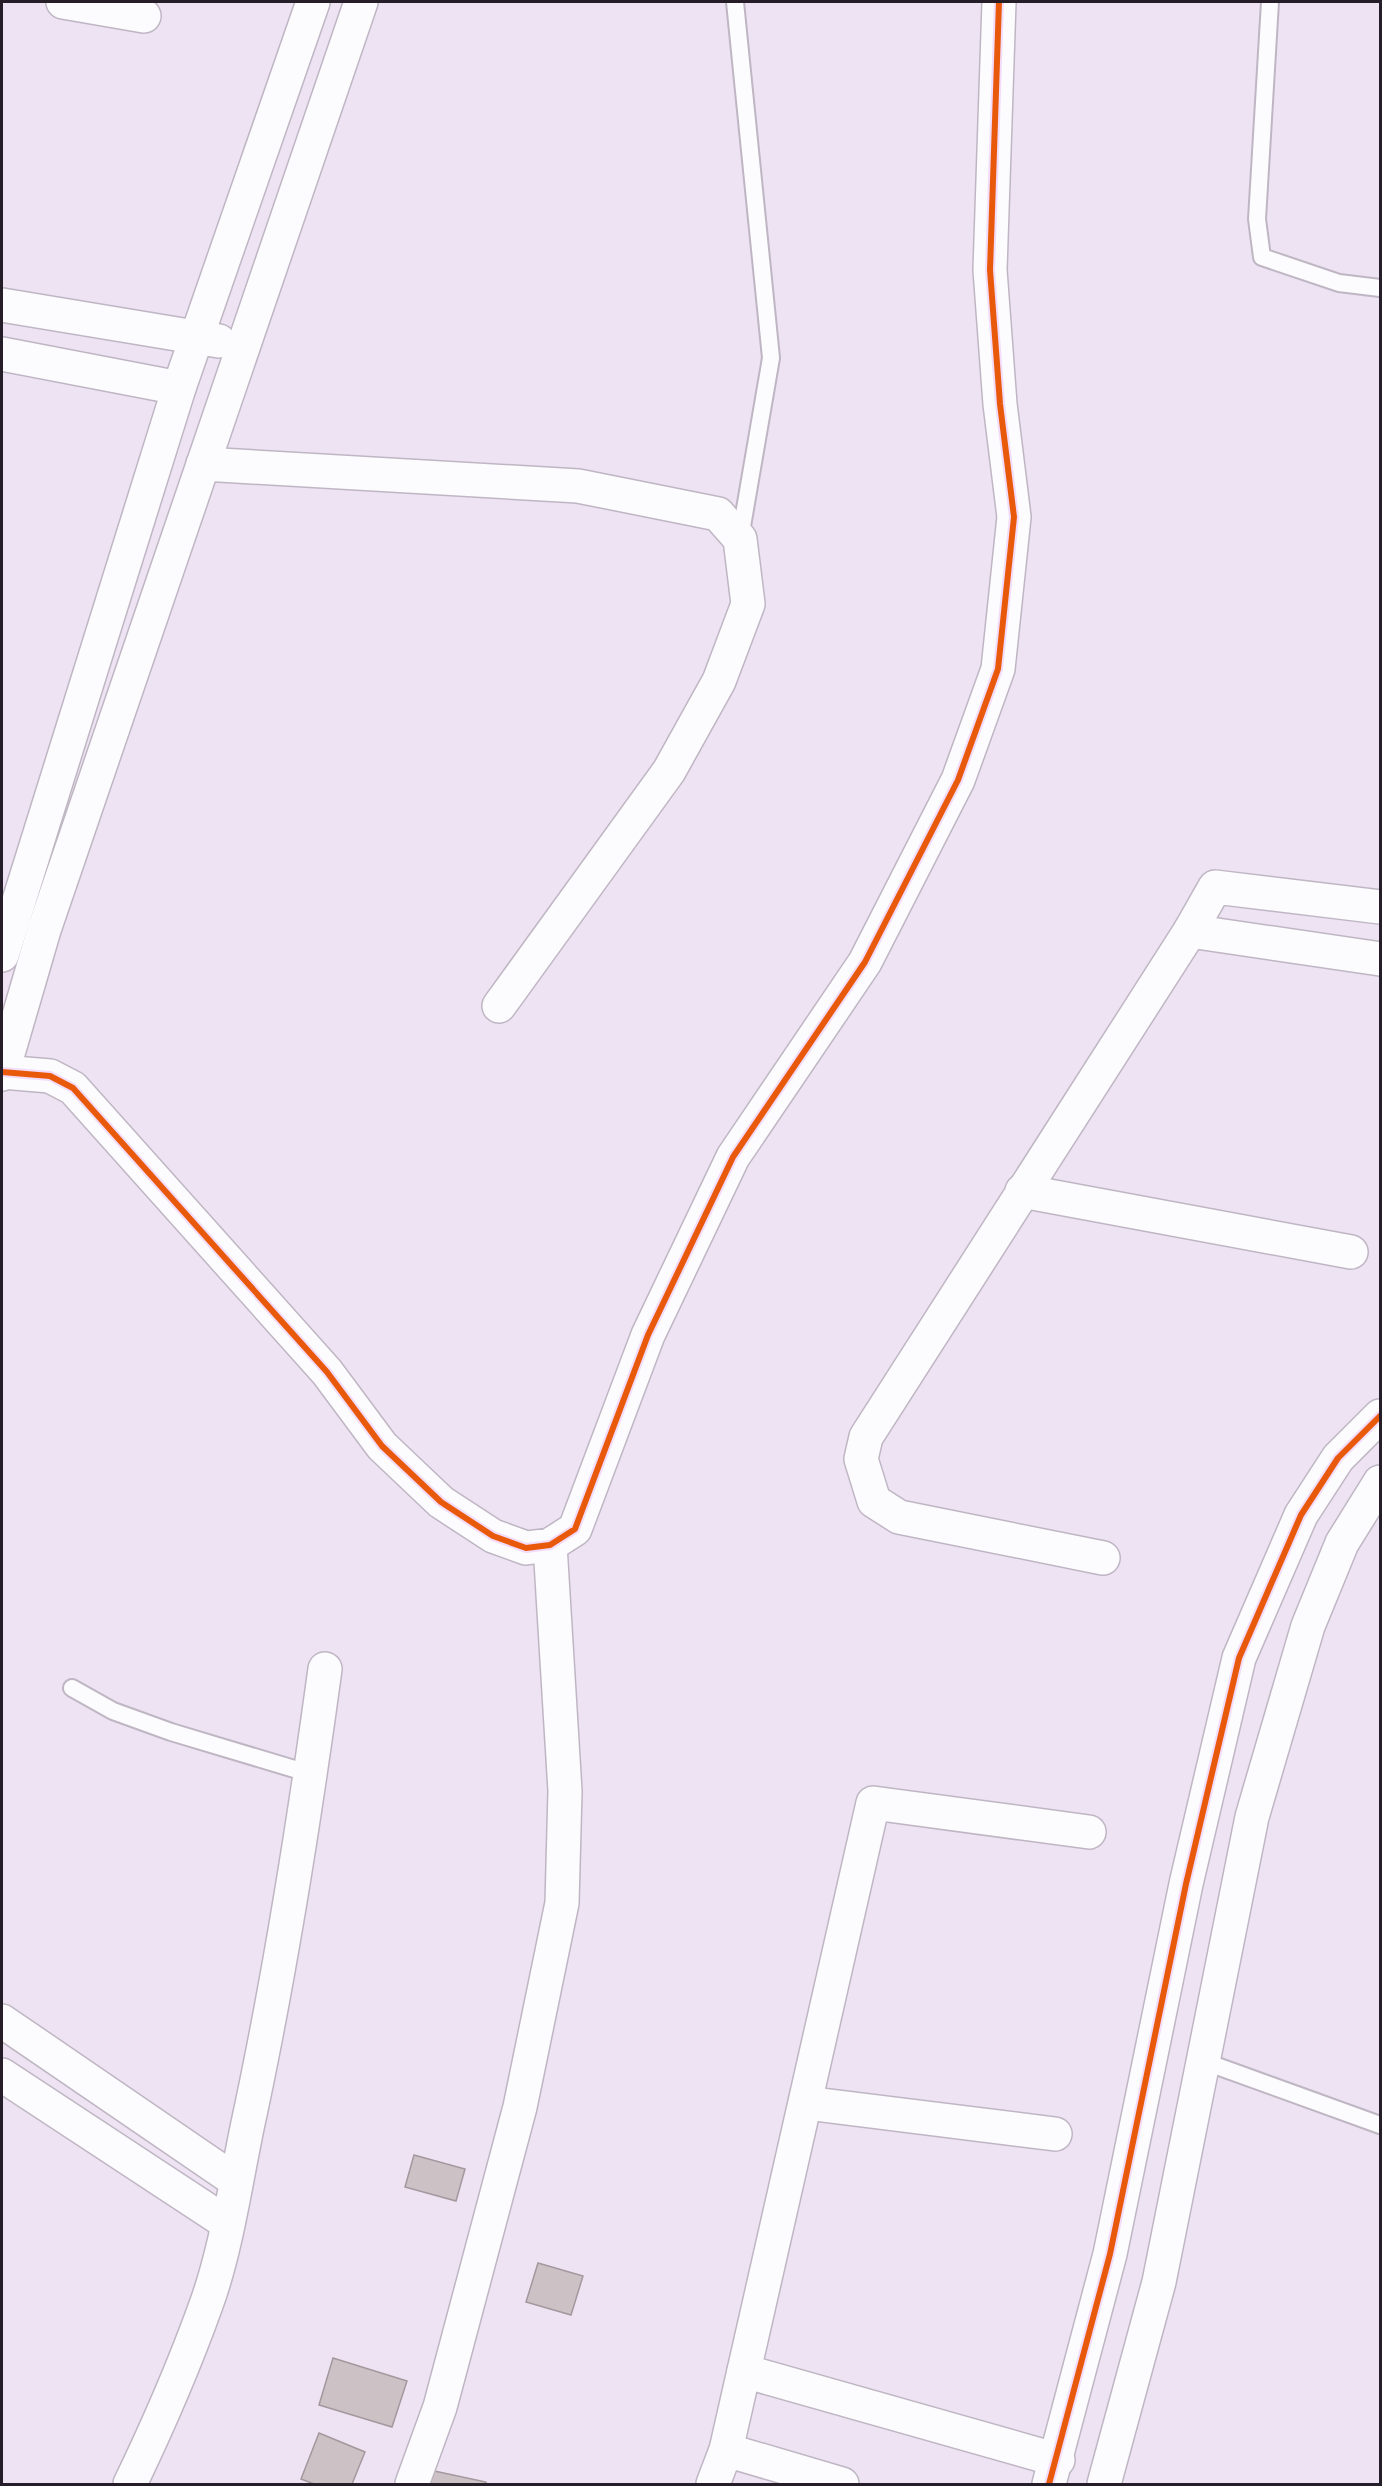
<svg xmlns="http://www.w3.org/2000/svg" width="1382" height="2486" font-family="'Space Grotesk',sans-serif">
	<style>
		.building { fill: #ccc1c5; stroke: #a3989d; stroke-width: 1.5 }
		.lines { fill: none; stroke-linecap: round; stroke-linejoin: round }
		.lane-casing { stroke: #bfb6c3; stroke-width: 20 }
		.street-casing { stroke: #bfb6c3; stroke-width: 36 }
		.lane { stroke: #fcfbfd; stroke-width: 16 }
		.street { stroke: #fcfbfd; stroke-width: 33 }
		.cycleway-casing { stroke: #f2dcfa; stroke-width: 10 }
		.cycleway { stroke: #e8590c; stroke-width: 6 }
	</style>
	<rect width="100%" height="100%" fill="#eee3f3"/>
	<!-- building -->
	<g class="building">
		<path d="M414 2155 465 2169 456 2201 405 2187Z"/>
		<path d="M538 2263 583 2276 571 2315 526 2302Z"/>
		<path d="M333 2358 407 2381 392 2427 319 2405Z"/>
		<path d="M319 2433 365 2452 352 2484H314L301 2479Z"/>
		<path d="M425 2469 486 2482V2484H422Z"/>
	</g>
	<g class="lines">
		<!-- lane casing -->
		<g class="lane-casing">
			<g id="lane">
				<path d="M735 2 771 358 740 538"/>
				<path d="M1270 2 1257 219 1262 257 1339 283 1380 288"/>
				<path d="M72 1688 113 1711 171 1732 311 1774"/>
				<path d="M1203 2061 1380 2125"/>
			</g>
		</g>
		<!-- street casing -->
		<g class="street-casing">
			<g id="street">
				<path d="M63 2 144 16"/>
				<path d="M2 305 219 341"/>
				<path d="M2 354 179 388"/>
				<path d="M203 464 578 486 718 514 740 539 748 604 719 681 669 771 499 1006"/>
				<path d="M1190 931 1380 959"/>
				<path d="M2 955 179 388 313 2"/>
				<path d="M2 1072 50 1076 73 1088 327 1372 382 1446 441 1502 493 1536 526 1548 550 1545 575 1529 648 1335 733 1157 865 962 958 780 998 669 1014 517 1000 404 990 270 999 2"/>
				<path d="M2 1074 44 930 361 2"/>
				<path d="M1022 1191 1351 1252"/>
				<path d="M1103 1558 899 1517 874 1501 861 1459 866 1437 1190 931 1215 887 1380 907"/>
				<path d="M2 2021 236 2181"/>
				<path d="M2 2075 227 2223"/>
				<path d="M806 2103 1055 2134"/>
				<path d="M744 2371 1058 2460"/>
				<path d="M726 2450 842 2484"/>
				<path d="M130 2484C158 2426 184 2366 206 2305 226 2250 235 2186 247 2128 280 1976 304 1823 325 1669"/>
				<path d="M412 2484 440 2407 520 2107 562 1903 565 1791 550 1545"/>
				<path d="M713 2484 726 2450 873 1803 1089 1832"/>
				<path d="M1049 2484 1110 2254 1186 1884 1239 1658 1301 1515 1338 1458 1380 1416"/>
				<path d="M1104 2484 1159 2282 1252 1817 1308 1626 1342 1543 1380 1482"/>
			</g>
		</g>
		<!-- lane -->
		<use href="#lane" class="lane"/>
		<!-- street -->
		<use href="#street" class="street"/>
		<!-- cycleway casing -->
		<g class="cycleway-casing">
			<g id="cycleway">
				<path d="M2 1072 50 1076 73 1088 327 1372 382 1446 441 1502 493 1536 526 1548 550 1545 575 1529 648 1335 733 1157 865 962 958 780 998 669 1014 517 1000 404 990 270 999 2"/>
				<path d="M1049 2484 1110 2254 1186 1884 1239 1658 1301 1515 1338 1458 1380 1416"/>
			</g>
		</g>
		<!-- cycleway -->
		<use href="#cycleway" class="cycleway"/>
	</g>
	<!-- border -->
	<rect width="1382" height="2486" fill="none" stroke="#251d28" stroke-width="6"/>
</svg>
